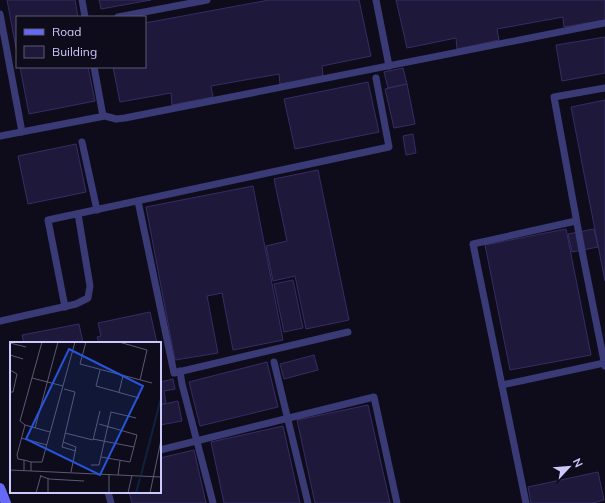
<svg xmlns="http://www.w3.org/2000/svg" width="605" height="503" font-family="Mulish,sans-serif">
	<style>
		.building { fill: #1e193a; stroke: #352d65 }
		.lines { fill: none; stroke-linecap: round; stroke-linejoin: round }
		.lane { stroke: #3a3a77; stroke-width: 7 }
		.secondary { stroke: #6668f6; stroke-width: 10 }
		.inset-river { fill: none; stroke: #0e223d; stroke-width: 2 }
		.inset-road { fill: none; stroke: #5a5875; stroke-width: 1 }
		.view { fill: #2654da; fill-opacity: 0.15; stroke: #2654da; stroke-width: 2 }
		.inset-edge { fill: none; stroke: #ccc9fc; stroke-width: 2 }
	</style>
	<rect width="100%" height="100%" fill="#0e0c1b"/>
	<!-- building -->
	<g class="building">
		<path d="M7 0H75L78 17H17V53Z"/>
		<path d="M99 0H151L101 9Z"/>
		<path d="M269 0H359L371 56 322 66 323 76 280 84 279 74 211 86 213 97 172 105 171 93 120 102 113 67H145V23Z"/>
		<path d="M396 0H605V20L564 27 563 17 497 29 499 40 457 49 456 38 407 48Z"/>
		<path d="M605 37V73L562 81 556 45Z"/>
		<path d="M20 67H88L95 101 29 114Z"/>
		<path d="M403 68 407 84 388 88 384 72Z"/>
		<path d="M368 82 379 132 295 149 284 99Z"/>
		<path d="M407 84 415 124 394 128 385 89Z"/>
		<path d="M605 100V281L571 107Z"/>
		<path d="M413 134 416 153 406 155 403 136Z"/>
		<path d="M76 144 86 192 28 204 18 156Z"/>
		<path d="M318 170 349 320 306 329 295 276 273 281 266 246 287 241 274 179Z"/>
		<path d="M253 186 283 340 233 350 222 293 207 296 218 353 175 360 146 207Z"/>
		<path d="M566 229 591 355 510 370 485 245Z"/>
		<path d="M594 229 598 247 572 252 568 234Z"/>
		<path d="M293 280 303 328 284 332 274 284Z"/>
		<path d="M150 312 157 343H99L97 337 101 336 98 323Z"/>
		<path d="M79 324 83 343H24L22 335Z"/>
		<path d="M314 355 318 370 284 379 280 364Z"/>
		<path d="M267 362 278 407 200 426 189 382Z"/>
		<path d="M173 379 175 389 164 391 166 403 160 405V382Z"/>
		<path d="M178 401 182 421 160 425V405Z"/>
		<path d="M368 405 390 503H315L297 420Z"/>
		<path d="M283 426 300 503H224L211 442Z"/>
		<path d="M194 450 206 503H132L129 492H160V458Z"/>
		<path d="M598 472 604 500 593 503H531L528 487Z"/>
	</g>
	<g class="lines">
		<!-- lane -->
		<g class="lane">
			<path d="M82 0 85 17"/>
			<path d="M376 0 389 66"/>
			<path d="M0 14 22 132"/>
			<path d="M118 17 207 0"/>
			<path d="M94 67 103 116"/>
			<path d="M605 88 554 97 583 256 605 366"/>
			<path d="M0 136 105 116 116 119 125 118 605 23"/>
			<path d="M82 142 97 210"/>
			<path d="M138 201 174 373 348 332"/>
			<path d="M65 307 48 220 389 147 376 78"/>
			<path d="M0 321 76 304 88 298 90 286 78 214"/>
			<path d="M274 362 308 503"/>
			<path d="M180 371 182 384 213 503"/>
			<path d="M502 385 604 363"/>
			<path d="M160 450 374 397 397 503"/>
			<path d="M108 492 111 503"/>
			<path d="M526 503 473 244 576 221"/>
		</g>
		<!-- secondary -->
		<path class="secondary" d="M0 488 6 503"/>
	</g>
	<!-- overview -->
	<g transform="translate(10 342)">
		<rect width="151" height="151" fill="#0e0c1b"/>
		<path class="inset-river" d="M131 133 151 56M126 151 130 136"/>
		<path class="inset-road" d="M76 0 70 22 142 41M109 0 137 8 130 38M0 1 16 5M0 13 13 17M0 28 7 32 3 50H0M90 28 86 44 129 56M22 36 53 44M54 47 65 50 52 105 66 109M109 50 113 34M89 82 127 93 120 120 91 115M15 83 40 90M25 86 48 0M55 91 83 98 90 69M11 96 37 103M83 97 124 105M53 100 66 105 61 130M14 118 21 120V129M21 120H32L65 0M81 123H89L101 70 126 76M0 128 151 135M14 129V118L8 117 7 113 15 83 10 79 32 0M108 133 110 119M31 134 39 137 74 139M26 151 31 133M38 151V136M99 151V132M118 151 122 133M140 151 151 98"/>
		<path class="view" d="M59 7 133 44 90 133 16 97Z"/>
		<rect width="151" height="151" class="inset-edge"/>
	</g>
	<!-- legend -->
	<rect x="16" y="16" width="130" height="52" fill="#0e0c1b" stroke="#5a5875"/>
	<rect x="24" y="29" width="20" height="6" fill="#6668f6" stroke="#5a5875"/>
	<text x="52" y="36" font-size="12" fill="#ccc9fc">Road</text>
	<rect x="24" y="46" width="20" height="12" fill="#1e193a" stroke="#5a5875"/>
	<text x="52" y="56" font-size="12" fill="#ccc9fc">Building</text>
	<!-- north arrow -->
	<g transform="translate(569 467) rotate(64)" stroke="#0e0c1b" stroke-width="3" paint-order="stroke">
	<path d="M0-3L7 15L0 10L-7 15Z" fill="#ccc9fc"/>
	<text y="-6" font-size="11" font-weight="bold" text-anchor="middle" fill="#ccc9fc">N</text>
	</g>
</svg>
